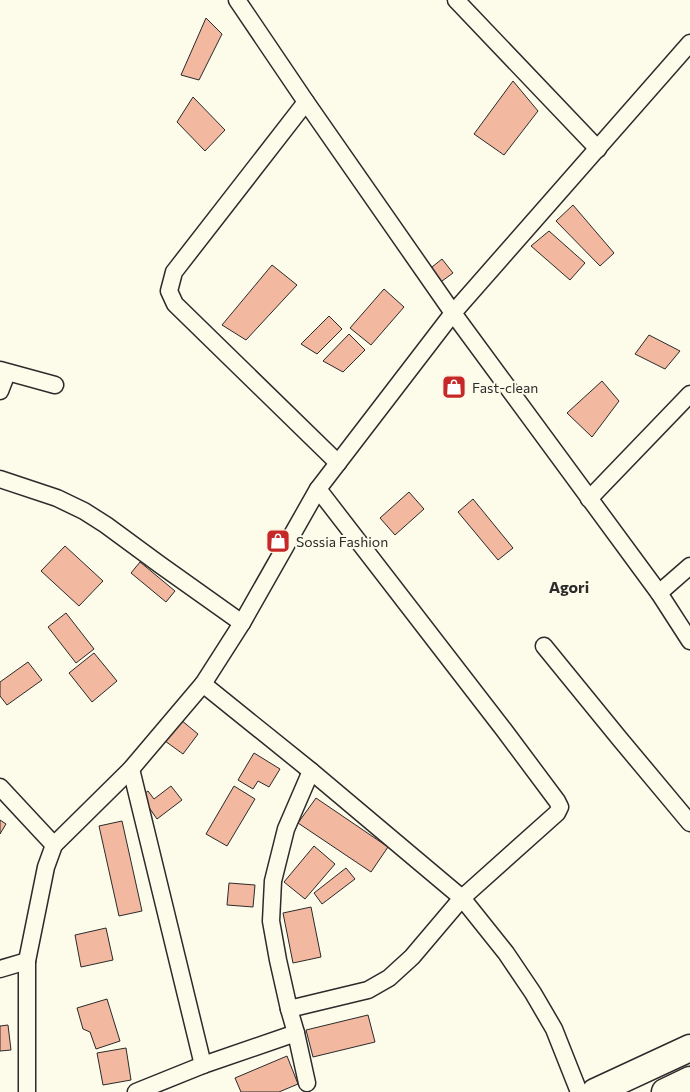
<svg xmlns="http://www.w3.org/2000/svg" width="690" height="1092" font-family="Commissioner,sans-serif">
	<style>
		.building { fill: #f2b8a0; stroke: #2b2b2b }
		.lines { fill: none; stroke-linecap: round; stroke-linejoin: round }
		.street-casing { stroke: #2b2b2b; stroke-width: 19 }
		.primary-casing { stroke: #2b2b2b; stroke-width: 29 }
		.street { stroke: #fdfbea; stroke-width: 16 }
		.primary { stroke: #fdfbea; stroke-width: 26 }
		.labels { text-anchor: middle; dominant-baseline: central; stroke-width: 4; stroke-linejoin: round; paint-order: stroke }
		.poi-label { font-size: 14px; fill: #2b2b2b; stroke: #fdfbea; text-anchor: start }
		.quarter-label { font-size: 16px; font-weight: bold; fill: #2b2b2b; stroke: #fdfbea }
	</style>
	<rect width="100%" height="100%" fill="#fdfbea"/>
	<!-- building -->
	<g class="building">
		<path d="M206 18 222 34 199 80 181 75Z"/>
		<path d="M513 81 538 111 504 155 474 134Z"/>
		<path d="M193 97 225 130 205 151 177 122Z"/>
		<path d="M573 205 614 253 600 266 556 221Z"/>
		<path d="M549 231 585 263 570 280 531 246Z"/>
		<path d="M442 259 453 273 438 284 427 271Z"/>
		<path d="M272 265 297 285 246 340 222 325Z"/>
		<path d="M384 289 404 307 371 345 350 328Z"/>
		<path d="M329 316 342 329 317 354 301 344Z"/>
		<path d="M349 334 365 350 343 372 323 361Z"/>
		<path d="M649 335 680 351 665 369 635 354Z"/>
		<path d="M602 381 619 401 592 437 567 413Z"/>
		<path d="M409 492 424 509 395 535 380 518Z"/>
		<path d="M473 499 513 548 498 560 458 512Z"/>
		<path d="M65 546 103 581 79 606 41 571Z"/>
		<path d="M140 562 175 591 166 602 131 573Z"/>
		<path d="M66 613 94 649 76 663 48 627Z"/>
		<path d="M94 653 117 681 92 702 69 673Z"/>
		<path d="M28 662 42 680 7 705 0 696V682Z"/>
		<path d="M181 720 198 734 183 754 165 741Z"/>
		<path d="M254 753 280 769 269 787 258 781 253 789 238 780Z"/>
		<path d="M171 786 182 800 157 819 141 796 148 791 154 799Z"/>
		<path d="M234 786 255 799 227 846 206 834Z"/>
		<path d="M316 798 388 847 371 872 298 823Z"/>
		<path d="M0 820 6 824 0 834Z"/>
		<path d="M122 821 142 911 119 916 99 826Z"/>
		<path d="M314 846 335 864 305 899 284 882Z"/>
		<path d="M346 868 355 879 322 904 314 893Z"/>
		<path d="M229 883 255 885 253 907 227 905Z"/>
		<path d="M311 907 321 957 293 963 283 913Z"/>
		<path d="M106 928 113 960 81 967 75 935Z"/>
		<path d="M107 999 120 1041 96 1049 90 1032 83 1029 77 1008Z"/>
		<path d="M368 1015 375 1042 313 1057 306 1030Z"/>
		<path d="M8 1025 11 1050 0 1051V1026Z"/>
		<path d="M126 1048 131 1080 103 1085 97 1053Z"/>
		<path d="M287 1056 298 1084 279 1092H241L235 1078Z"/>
	</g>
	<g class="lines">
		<!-- street casing -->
		<g class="street-casing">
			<g id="street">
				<path d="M237 0 306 102 453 313 659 593 690 641"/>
				<path d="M456 0 598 149"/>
				<path d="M306 102 174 272 169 291 175 304 338 463"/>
				<path d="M0 370 55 385"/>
				<path d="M0 391 7 373"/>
				<path d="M0 479 57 498 84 511 106 525 159 564 242 623"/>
				<path d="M589 499 690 394"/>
				<path d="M659 593 690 566"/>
				<path d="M544 646 619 738 690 823"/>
				<path d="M203 684 311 771 462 898 506 953 533 993 554 1029 579 1092"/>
				<path d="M131 769 203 1065"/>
				<path d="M0 787 54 845"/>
				<path d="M0 969 27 961"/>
				<path d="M289 1009 368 990 389 978 412 957 462 898 557 813 560 807 557 801 504 730 318 489"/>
				<path d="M307 1083 296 1033 289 1009 278 960 271 921 273 881 286 829 311 771"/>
				<path d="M27 1092V961L46 867 54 845 131 769 203 684 242 623 318 489 453 313 690 43"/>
				<path d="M136 1092 203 1065 296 1033"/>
			</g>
		</g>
		<!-- primary casing -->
		<g class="primary-casing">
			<g id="primary">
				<path d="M595 1092 690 1048"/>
				<path d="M665 1092 690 1080"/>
			</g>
		</g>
		<!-- street -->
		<use href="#street" class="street"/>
		<!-- primary -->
		<use href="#primary" class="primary"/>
	</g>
	<!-- icons -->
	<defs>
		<g id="shop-square" transform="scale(1.25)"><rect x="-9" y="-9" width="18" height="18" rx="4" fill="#c62828" stroke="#fdfbea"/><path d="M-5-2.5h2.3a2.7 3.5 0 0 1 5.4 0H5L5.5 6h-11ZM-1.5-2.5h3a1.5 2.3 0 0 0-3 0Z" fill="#fff"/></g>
	</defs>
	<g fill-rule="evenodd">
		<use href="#shop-square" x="454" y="387"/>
		<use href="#shop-square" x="278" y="541"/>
	</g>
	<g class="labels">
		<!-- poi labels -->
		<g class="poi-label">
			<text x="472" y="387">Fast-clean</text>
			<text x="296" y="541">Sossia Fashion</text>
		</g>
		<!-- quarter labels -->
		<g class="quarter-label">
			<text x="569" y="586">Agori</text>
		</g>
	</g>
</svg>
